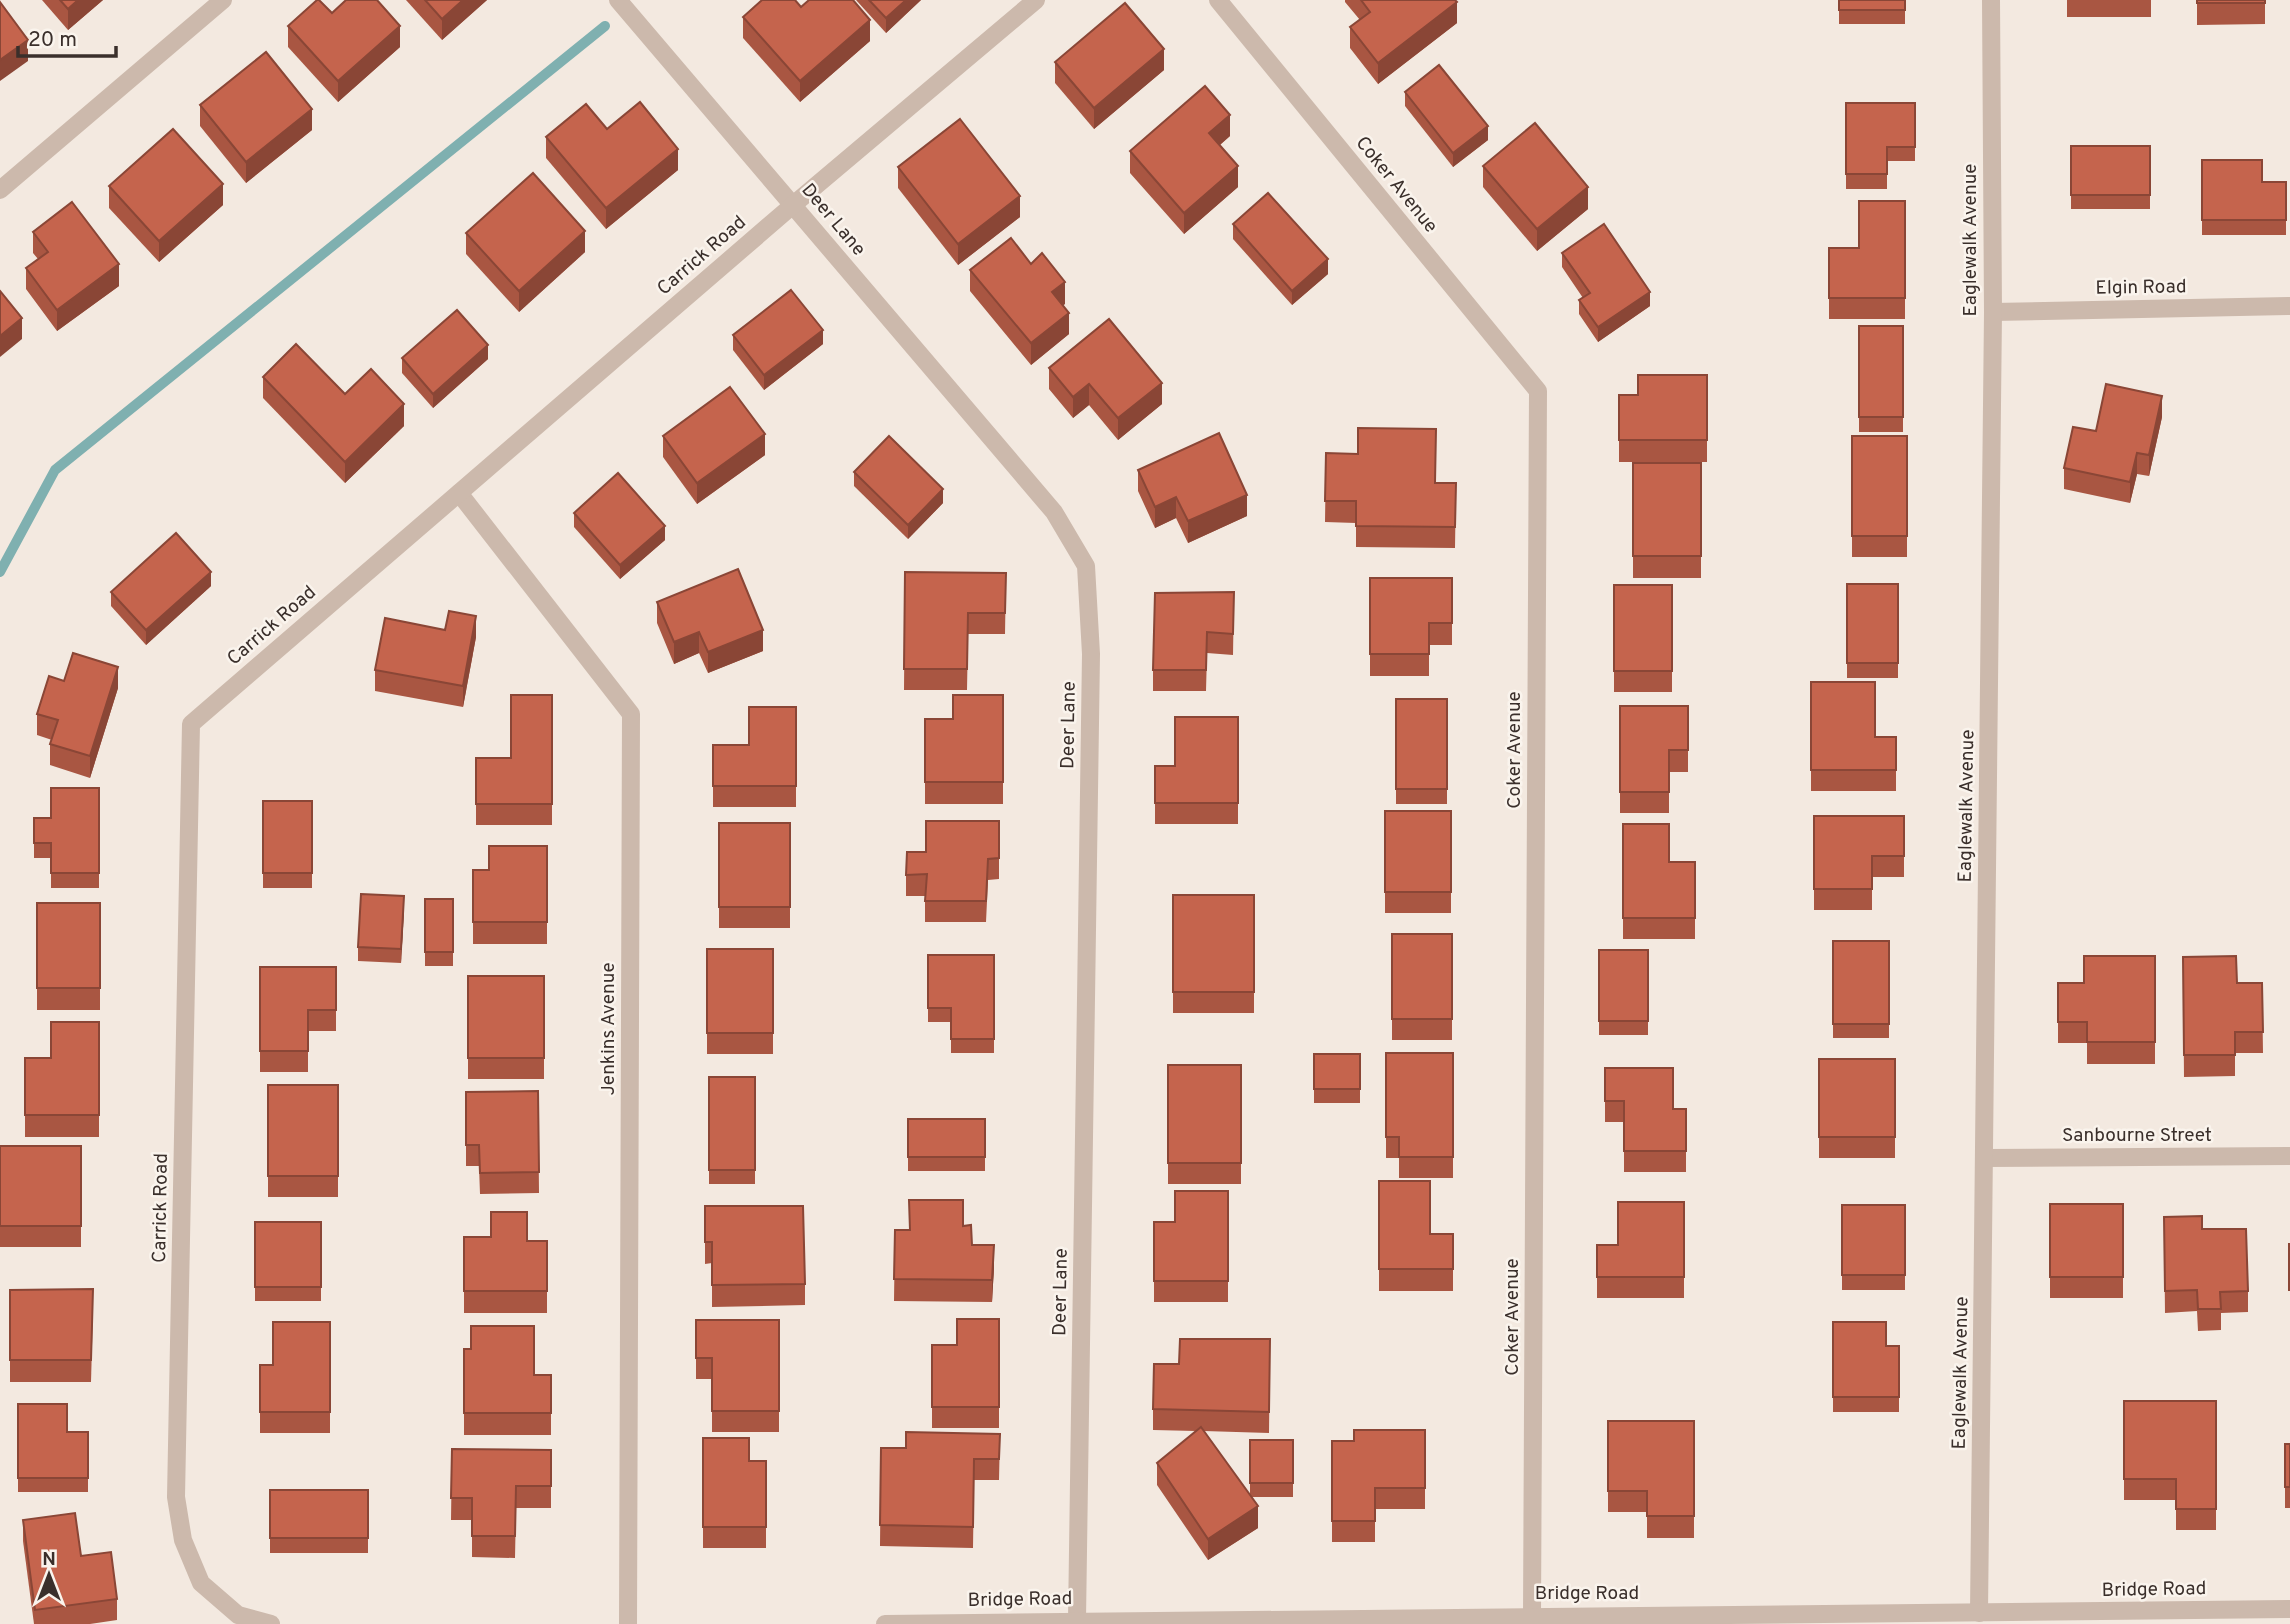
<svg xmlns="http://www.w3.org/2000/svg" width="2290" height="1624" font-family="Overpass,sans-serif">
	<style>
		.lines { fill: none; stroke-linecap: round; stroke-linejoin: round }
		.stream { stroke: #7fb0b0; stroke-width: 10 }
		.minor { stroke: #ccb9ac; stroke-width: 18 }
		.wall { fill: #a95642 }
		.shaded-wall { fill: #8a4636 }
		.building { fill: #c5644d; stroke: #8a4636; stroke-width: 2 }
		.labels { text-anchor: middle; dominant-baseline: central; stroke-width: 5; stroke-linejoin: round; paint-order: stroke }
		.street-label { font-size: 19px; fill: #3a2f2b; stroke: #faf4ed }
	</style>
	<rect width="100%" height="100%" fill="#f3e9e0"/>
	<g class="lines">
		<!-- stream -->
		<path class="stream" d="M0 572 55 470 605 26"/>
		<!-- minor -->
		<g class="minor">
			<path d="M618 0 1054 512 1086 566 1091 654 1077 1620"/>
			<path d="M1218 0 1538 391 1532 1615"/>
			<path d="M0 190 223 0"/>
			<path d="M1993 312 2290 306"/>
			<path d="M459 493 631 714 628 1624"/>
			<path d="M1985 1158 2290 1156"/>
			<path d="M1979 1613 1993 312 1991 0"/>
			<path d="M271 1624 238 1615 201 1583 183 1540 176 1497 191 724 793 205 1036 0"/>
			<path d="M885 1624 2290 1609"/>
		</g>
	</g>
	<!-- wall -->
	<g class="wall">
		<path d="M42 0H103L68 30Z"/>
		<path d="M406 0H487L442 40Z"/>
		<path d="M856 0H921L886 33Z"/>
		<path d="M1345 0H1455L1457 23 1378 84 1350 48V27L1360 20 1345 2Z"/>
		<rect x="1839" y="0" width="66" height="24"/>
		<rect x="2067" y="0" width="84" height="17"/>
		<path d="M2197 0H2265V24L2197 25Z"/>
		<path d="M801 7 870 41 800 102 743 38V17Z"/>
		<path d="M332 13 400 47 338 102 288 47V26Z"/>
		<path d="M1055 62 1164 70 1094 129 1055 83Z"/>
		<path d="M1405 92 1488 140 1453 167 1405 106Z"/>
		<path d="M1846 103H1915V161H1887V189H1846Z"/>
		<path d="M200 105 312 130 246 183 200 126Z"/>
		<path d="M607 129 678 170 606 229 546 158V137Z"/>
		<path d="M1230 136 1220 145 1238 187 1184 234 1130 173V151Z"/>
		<rect x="2071" y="146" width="79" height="63"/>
		<path d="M2202 160 2262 182H2286V235H2202Z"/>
		<path d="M1483 166 1588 209 1537 251 1483 187Z"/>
		<path d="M898 167 1020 217 958 265 898 188Z"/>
		<path d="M109 186 223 205 159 262 109 208Z"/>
		<path d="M1905 201V319H1829V248H1859Z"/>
		<path d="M1233 224 1328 274 1292 305 1233 239Z"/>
		<path d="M33 232 119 286 57 331 26 289V268L38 259 33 253Z"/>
		<path d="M466 233 585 252 519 312 466 254Z"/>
		<path d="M1562 253 1650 306 1598 342 1579 314V300L1583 298 1562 267Z"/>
		<path d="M1031 264 1065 304 1062 305 1069 334 1031 365 970 291V270Z"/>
		<rect x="1859" y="326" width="44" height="106"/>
		<path d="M733 335 823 344 764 390 733 350Z"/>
		<path d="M402 358 488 359 433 408 402 373Z"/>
		<path d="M1049 368 1162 404 1118 440 1089 405 1073 418 1049 389Z"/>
		<path d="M1707 375V462H1619V395H1638Z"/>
		<path d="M263 377 345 394 404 426 345 483 263 398Z"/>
		<path d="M2162 417 2149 476 2137 474 2130 503 2064 489V468L2096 431Z"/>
		<path d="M663 436 765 455 697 504 663 457Z"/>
		<rect x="1852" y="436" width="55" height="121"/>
		<path d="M1326 453 1435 483H1456L1455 548 1356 547V523L1325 522Z"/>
		<rect x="1633" y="463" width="68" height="115"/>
		<path d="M1138 470 1247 516 1188 543 1176 518 1155 528 1138 491Z"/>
		<path d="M854 472 943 503 908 539 854 486Z"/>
		<path d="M574 513 665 540 620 579 574 527Z"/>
		<path d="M905 572 1006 573 1005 634H968L967 690H904Z"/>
		<path d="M1370 578H1452V645H1429V676H1370Z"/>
		<rect x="1847" y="584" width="51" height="94"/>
		<rect x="1614" y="585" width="58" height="107"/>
		<path d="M211 586 146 645 111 606V592Z"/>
		<path d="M1234 592 1233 655 1207 653 1206 691H1153V670Z"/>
		<path d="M657 602 763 651 708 673 699 653 674 664 657 623Z"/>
		<path d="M445 630 476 637 463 707 375 691V670Z"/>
		<path d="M64 681 118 688 90 778 50 765V744L52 740 37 735V714Z"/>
		<path d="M1811 682 1875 737H1896V791H1811Z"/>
		<path d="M552 695V825H476V758H511Z"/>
		<path d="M1003 695V804H925V719H953Z"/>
		<rect x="1396" y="699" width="51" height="105"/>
		<path d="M1620 706H1688V772H1669V813H1620Z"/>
		<path d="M796 707V807H713V745H749Z"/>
		<path d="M1238 717V824H1155V766H1175Z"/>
		<path d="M99 788V888H51V858H34V818H51Z"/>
		<rect x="263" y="801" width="49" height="87"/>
		<rect x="1385" y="811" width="66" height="102"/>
		<path d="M1814 816H1904V877H1872V910H1814Z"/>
		<path d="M999 821V879L988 880 986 922H925V896H906V875L926 852Z"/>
		<rect x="719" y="823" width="71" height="105"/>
		<path d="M1623 824 1669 862H1695V939H1623Z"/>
		<path d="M547 846V944H473V870H489Z"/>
		<rect x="1173" y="895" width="81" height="118"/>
		<rect x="425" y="899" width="28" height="67"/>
		<rect x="37" y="903" width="63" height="107"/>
		<path d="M404 910 401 963 358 961V947Z"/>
		<rect x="1392" y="934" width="60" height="106"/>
		<rect x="1833" y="941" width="56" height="97"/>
		<rect x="707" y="949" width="66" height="105"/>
		<rect x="1599" y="950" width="49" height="85"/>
		<path d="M928 955H994V1053H951V1022H928Z"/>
		<path d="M2155 956V1064H2087V1043H2058V983H2084Z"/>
		<path d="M2183 957 2237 983H2262L2263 1053H2235V1076L2184 1077Z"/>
		<path d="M260 967H336V1031H308V1072H260Z"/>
		<rect x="468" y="976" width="76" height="103"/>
		<path d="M99 1022V1137H25V1058H51Z"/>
		<path d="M1386 1053H1453V1178H1399V1158H1386Z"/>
		<rect x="1314" y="1054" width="46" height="49"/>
		<rect x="1819" y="1059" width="76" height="99"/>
		<rect x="1168" y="1065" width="73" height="119"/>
		<path d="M1605 1068 1673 1109H1686V1172H1624V1122H1605Z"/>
		<rect x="709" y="1077" width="46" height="107"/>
		<rect x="268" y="1085" width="70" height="112"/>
		<path d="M538 1091 539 1193 480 1194 479 1166H466V1092Z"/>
		<rect x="908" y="1119" width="77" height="52"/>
		<rect x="0" y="1146" width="81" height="101"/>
		<path d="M1379 1181 1430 1234H1453V1291H1379Z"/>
		<path d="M1228 1191V1302H1154V1222H1175Z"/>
		<path d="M909 1200 963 1226 972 1245 994 1267 992 1302 894 1301 895 1230H910Z"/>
		<path d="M1684 1202V1298H1597V1245H1618Z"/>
		<rect x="2050" y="1204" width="73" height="94"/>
		<rect x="1842" y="1205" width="63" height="85"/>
		<path d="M705 1206 805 1284V1305L712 1307V1263L705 1264Z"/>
		<path d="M2164 1217 2202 1229 2248 1291V1312L2221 1313V1330L2198 1331 2197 1311 2165 1313Z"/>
		<rect x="255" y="1222" width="66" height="79"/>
		<path d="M464 1237 527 1241H547V1313H464Z"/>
		<path d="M10 1290 93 1310 91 1382H10Z"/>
		<path d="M999 1319V1428H932V1345H957Z"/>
		<path d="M696 1320H779V1432H712V1379H696Z"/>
		<path d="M330 1322V1433H260V1365H273Z"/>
		<path d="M1833 1322 1886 1346H1899V1412H1833Z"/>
		<path d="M1270 1339 1269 1433 1204 1431 1250 1495V1440H1293V1497H1252L1258 1528 1208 1560 1157 1485V1463L1196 1431 1153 1430V1409L1179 1364Z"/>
		<path d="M464 1349 534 1375H551V1435H464Z"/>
		<path d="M2124 1401H2216V1530H2176V1500H2124Z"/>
		<path d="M18 1404 67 1432H88V1492H18Z"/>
		<path d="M1608 1421H1694V1538H1647V1512H1608Z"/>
		<path d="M1425 1430V1509H1375V1542H1332V1441H1354Z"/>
		<path d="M1000 1434 999 1480H974L973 1548 880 1546 881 1448H906Z"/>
		<path d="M703 1438 749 1461H766V1548H703Z"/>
		<rect x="2285" y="1444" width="5" height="64"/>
		<path d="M452 1449 551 1450V1508H516L515 1558 472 1557V1520H451Z"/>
		<rect x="270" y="1490" width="98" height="63"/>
		<path d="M23 1520 81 1556 117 1599V1620L90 1624H34L23 1541Z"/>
	</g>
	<!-- shaded-wall -->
	<g class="shaded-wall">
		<path d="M78 0H103L68 30V9Z"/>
		<path d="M463 0H487L442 40V19Z"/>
		<path d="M906 0H921L886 33V18Z"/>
		<path d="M1457 2V23L1378 84V63Z"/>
		<path d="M870 20V41L800 102V81Z"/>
		<path d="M400 26V47L338 102V81Z"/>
		<path d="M28 40V61L0 81V60Z"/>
		<path d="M1164 49V70L1094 129V108Z"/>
		<path d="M312 109V130L246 183V162Z"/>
		<path d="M1230 115V136L1209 154V133Z"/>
		<path d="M1488 126V140L1453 167V153Z"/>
		<path d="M678 149V170L606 229V208Z"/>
		<path d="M1238 166V187L1184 234V213Z"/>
		<path d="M223 184V205L159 262V241Z"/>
		<path d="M1588 187V209L1537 251V229Z"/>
		<path d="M1020 196V217L958 265V244Z"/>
		<path d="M585 231V252L519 312V291Z"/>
		<path d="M1328 259V274L1292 305V291Z"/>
		<path d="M119 264V286L57 331V310Z"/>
		<path d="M1065 282V304L1052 313V292Z"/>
		<path d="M1650 292V306L1598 342V327Z"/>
		<path d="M1069 313V334L1031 365V343Z"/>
		<path d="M22 318V339L0 357V336Z"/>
		<path d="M823 330V344L764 390V375Z"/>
		<path d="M488 345V359L433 408V394Z"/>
		<path d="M1162 383V404L1118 440V418Z"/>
		<path d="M1089 384V405L1073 418V397Z"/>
		<path d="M2162 396V417L2149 476V455Z"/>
		<path d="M404 404V426L345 483V462Z"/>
		<path d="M765 434V455L697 504V483Z"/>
		<path d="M2137 453V474L2130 503V482Z"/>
		<path d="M943 489V503L908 539V525Z"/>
		<path d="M1247 495V516L1188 543V521Z"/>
		<path d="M1176 497V518L1155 528V507Z"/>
		<path d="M665 526V540L620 579V565Z"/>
		<path d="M211 572V586L146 645V630Z"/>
		<path d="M476 616V637L463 707V686Z"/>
		<path d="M763 630V651L708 673V652Z"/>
		<path d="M699 632V653L674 664V642Z"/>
		<path d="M118 667V688L90 778V756Z"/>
		<path d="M404 896V910L401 963V949Z"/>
		<path d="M994 1245V1267L992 1302V1280Z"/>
		<path d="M1258 1506V1528L1208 1560V1539Z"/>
	</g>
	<!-- building -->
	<g class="building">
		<path d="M60 0H78L68 9Z"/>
		<path d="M317 0H319L332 13 346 0H377L400 26 338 81 288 26Z"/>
		<path d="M425 0H463L442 19Z"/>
		<path d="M762 0H795L801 7 809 0H853L870 20 800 81 743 17Z"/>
		<path d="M869 0H906L886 18Z"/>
		<path d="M1361 0H1455L1457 2 1378 63 1350 27 1370 12Z"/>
		<rect x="1839" y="0" width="66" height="10"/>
		<rect x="2197" y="0" width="68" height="3"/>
		<path d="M0 2 28 40 0 60Z"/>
		<path d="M1125 3 1164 49 1094 108 1055 62Z"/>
		<path d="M266 52 312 109 246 162 200 105Z"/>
		<path d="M1439 65 1488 126 1453 153 1405 92Z"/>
		<path d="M1205 86 1230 115 1209 133 1238 166 1184 213 1130 151Z"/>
		<path d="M640 102 678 149 606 208 546 137 586 104 607 129Z"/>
		<path d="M1846 103H1915V147H1887V174H1846Z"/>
		<path d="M960 119 1020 196 958 244 898 167Z"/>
		<path d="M1535 123 1588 187 1537 229 1483 166Z"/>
		<path d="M173 129 223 184 159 241 109 186Z"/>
		<rect x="2071" y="146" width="79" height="49"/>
		<path d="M2202 160H2262V182H2286V220H2202Z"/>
		<path d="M533 173 585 231 519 291 466 233Z"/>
		<path d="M1268 193 1328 259 1292 291 1233 224Z"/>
		<path d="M1859 201H1905V298H1829V248H1859Z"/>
		<path d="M72 202 119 264 57 310 26 268 48 252 33 232Z"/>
		<path d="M1604 224 1650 292 1598 327 1579 300 1590 293 1562 253Z"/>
		<path d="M1011 238 1031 264 1042 253 1065 282 1052 292 1069 313 1031 343 970 270Z"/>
		<path d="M791 290 823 330 764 375 733 335Z"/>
		<path d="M0 291 22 318 0 336Z"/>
		<path d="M457 310 488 345 433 394 402 358Z"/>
		<path d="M1109 319 1162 383 1118 418 1089 384 1073 397 1049 368Z"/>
		<rect x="1859" y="326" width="44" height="91"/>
		<path d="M296 344 345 394 371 369 404 404 345 462 263 377Z"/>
		<path d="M1638 375H1707V440H1619V395H1638Z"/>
		<path d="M2106 384 2162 396 2149 455 2137 453 2130 482 2064 468 2073 427 2096 431Z"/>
		<path d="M730 387 765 434 697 483 663 436Z"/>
		<path d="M1358 428 1436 429 1435 483H1456L1455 527 1356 526V501H1325L1326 453 1358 454Z"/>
		<path d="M1219 433 1247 495 1188 521 1176 497 1155 507 1138 470Z"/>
		<path d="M889 436 943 489 908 525 854 472Z"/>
		<rect x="1852" y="436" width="55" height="100"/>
		<rect x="1633" y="463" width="68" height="93"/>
		<path d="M618 473 665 526 620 565 574 513Z"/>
		<path d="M176 533 211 572 146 630 111 592Z"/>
		<path d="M738 569 763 630 708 652 699 632 674 642 657 602Z"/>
		<path d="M905 572 1006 573 1005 613H968L967 669H904Z"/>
		<path d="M1370 578H1452V623H1429V654H1370Z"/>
		<rect x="1847" y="584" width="51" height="79"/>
		<rect x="1614" y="585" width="58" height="86"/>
		<path d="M1234 592 1233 634 1207 632 1206 670H1153L1155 593Z"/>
		<path d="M449 611 476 616 463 686 375 670 385 618 445 630Z"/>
		<path d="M73 653 118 667 90 756 50 744 58 720 37 714 49 676 64 681Z"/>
		<path d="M1811 682H1875V737H1896V770H1811Z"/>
		<path d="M511 695H552V804H476V758H511Z"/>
		<path d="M953 695H1003V782H925V719H953Z"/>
		<rect x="1396" y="699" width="51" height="90"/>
		<path d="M1620 706H1688V750H1669V792H1620Z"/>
		<path d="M749 707H796V786H713V745H749Z"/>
		<path d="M1175 717H1238V803H1155V766H1175Z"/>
		<path d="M51 788H99V873H51V843H34V818H51Z"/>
		<rect x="263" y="801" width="49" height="72"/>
		<rect x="1385" y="811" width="66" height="81"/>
		<path d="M1814 816H1904V856H1872V889H1814Z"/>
		<path d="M926 821H999V858L988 859 986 901H925L927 874 906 875 907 852H926Z"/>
		<rect x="719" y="823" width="71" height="84"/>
		<path d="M1623 824H1669V862H1695V918H1623Z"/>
		<path d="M489 846H547V922H473V870H489Z"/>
		<path d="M361 894 404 896 401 949 358 947Z"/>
		<rect x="1173" y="895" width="81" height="97"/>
		<rect x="425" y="899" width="28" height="53"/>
		<rect x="37" y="903" width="63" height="85"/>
		<rect x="1392" y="934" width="60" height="85"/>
		<rect x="1833" y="941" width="56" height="83"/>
		<rect x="707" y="949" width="66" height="84"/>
		<rect x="1599" y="950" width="49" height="71"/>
		<path d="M928 955H994V1039H951V1008H928Z"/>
		<path d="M2084 956H2155V1042H2087V1022H2058V983H2084Z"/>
		<path d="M2236 956 2237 983H2262L2263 1032H2235V1055H2184L2183 957Z"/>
		<path d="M260 967H336V1010H308V1051H260Z"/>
		<rect x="468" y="976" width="76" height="82"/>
		<path d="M51 1022H99V1115H25V1058H51Z"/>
		<path d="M1386 1053H1453V1157H1399V1137H1386Z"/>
		<rect x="1314" y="1054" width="46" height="35"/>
		<rect x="1819" y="1059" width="76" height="78"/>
		<rect x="1168" y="1065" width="73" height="98"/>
		<path d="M1605 1068H1673V1109H1686V1151H1624V1101H1605Z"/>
		<rect x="709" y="1077" width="46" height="93"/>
		<rect x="268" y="1085" width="70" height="91"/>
		<path d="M538 1091 539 1172 480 1173 479 1145H466V1092Z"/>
		<rect x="908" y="1119" width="77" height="38"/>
		<rect x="0" y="1146" width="81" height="80"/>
		<path d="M1379 1181H1430V1234H1453V1269H1379Z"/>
		<path d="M1175 1191H1228V1281H1154V1222H1175Z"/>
		<path d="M909 1200H963V1226L971 1225 972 1245H994L992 1280 894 1279 895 1230H910Z"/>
		<path d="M1618 1202H1684V1277H1597V1245H1618Z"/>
		<rect x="2050" y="1204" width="73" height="73"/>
		<rect x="1842" y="1205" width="63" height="70"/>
		<path d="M705 1206H803L805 1284 712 1285V1242H705Z"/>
		<path d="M491 1212H527V1241H547V1291H464V1237H491Z"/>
		<path d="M2202 1216V1229H2246L2248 1291 2220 1292 2221 1309H2198L2197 1290 2165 1291 2164 1217Z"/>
		<rect x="255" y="1222" width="66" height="65"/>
		<rect x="2289" y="1244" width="1" height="46"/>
		<path d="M93 1289 91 1360H10V1290Z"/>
		<path d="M957 1319H999V1407H932V1345H957Z"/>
		<path d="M696 1320H779V1411H712V1358H696Z"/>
		<path d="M273 1322H330V1412H260V1365H273Z"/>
		<path d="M1833 1322H1886V1346H1899V1397H1833Z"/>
		<path d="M471 1326H534V1375H551V1413H464V1349H471Z"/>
		<path d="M1180 1339H1270L1269 1412 1153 1409 1154 1364H1179Z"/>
		<path d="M2124 1401H2216V1509H2176V1479H2124Z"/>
		<path d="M18 1404H67V1432H88V1478H18Z"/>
		<path d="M1608 1421H1694V1516H1647V1491H1608Z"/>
		<path d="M1201 1427 1258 1506 1208 1539 1157 1463Z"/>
		<path d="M1354 1430H1425V1488H1375V1521H1332V1441H1354Z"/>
		<path d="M906 1432 1000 1434 999 1459H974L973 1527 880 1525 881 1448H906Z"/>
		<path d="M703 1438H749V1461H766V1527H703Z"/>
		<rect x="1250" y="1440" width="43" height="43"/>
		<rect x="2285" y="1444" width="5" height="43"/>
		<path d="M452 1449 551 1450V1486H516L515 1536H472V1498H451Z"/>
		<rect x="270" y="1490" width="98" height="48"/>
		<path d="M75 1513 81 1556 111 1552 117 1599 35 1610 23 1520Z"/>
	</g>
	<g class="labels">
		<!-- street labels -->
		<g class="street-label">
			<text transform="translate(1396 185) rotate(51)">Coker Avenue</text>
			<text transform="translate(833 220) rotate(50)">Deer Lane</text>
			<text transform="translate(1971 240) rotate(-90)">Eaglewalk Avenue</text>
			<text transform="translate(702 256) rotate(-41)">Carrick Road</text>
			<text transform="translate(2141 288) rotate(-1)">Elgin Road</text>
			<text transform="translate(272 626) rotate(-41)">Carrick Road</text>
			<text transform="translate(1069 725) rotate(-89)">Deer Lane</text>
			<text transform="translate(1515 750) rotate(-90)">Coker Avenue</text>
			<text transform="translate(1967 806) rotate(-89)">Eaglewalk Avenue</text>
			<text transform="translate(609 1029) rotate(-90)">Jenkins Avenue</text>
			<text x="2137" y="1136">Sanbourne Street</text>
			<text transform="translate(161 1208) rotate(-89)">Carrick Road</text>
			<text transform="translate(1061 1292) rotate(-89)">Deer Lane</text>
			<text transform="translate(1513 1317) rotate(-90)">Coker Avenue</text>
			<text transform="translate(1961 1373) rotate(-89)">Eaglewalk Avenue</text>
			<text transform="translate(2154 1590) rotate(-1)">Bridge Road</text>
			<text x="1587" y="1594">Bridge Road</text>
			<text transform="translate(1020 1600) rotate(-1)">Bridge Road</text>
		</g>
	</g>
	<!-- north arrow -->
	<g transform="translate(49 1575)" stroke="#faf4ed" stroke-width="5" paint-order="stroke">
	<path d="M0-5L12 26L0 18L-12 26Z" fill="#3a2f2b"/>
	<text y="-10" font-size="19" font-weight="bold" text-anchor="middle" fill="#3a2f2b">N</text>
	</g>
	<!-- scale -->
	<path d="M18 46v10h98v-10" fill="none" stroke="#3a2f2b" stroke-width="3.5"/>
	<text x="28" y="46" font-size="21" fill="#3a2f2b" stroke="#faf4ed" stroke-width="5" paint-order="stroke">20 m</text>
</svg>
